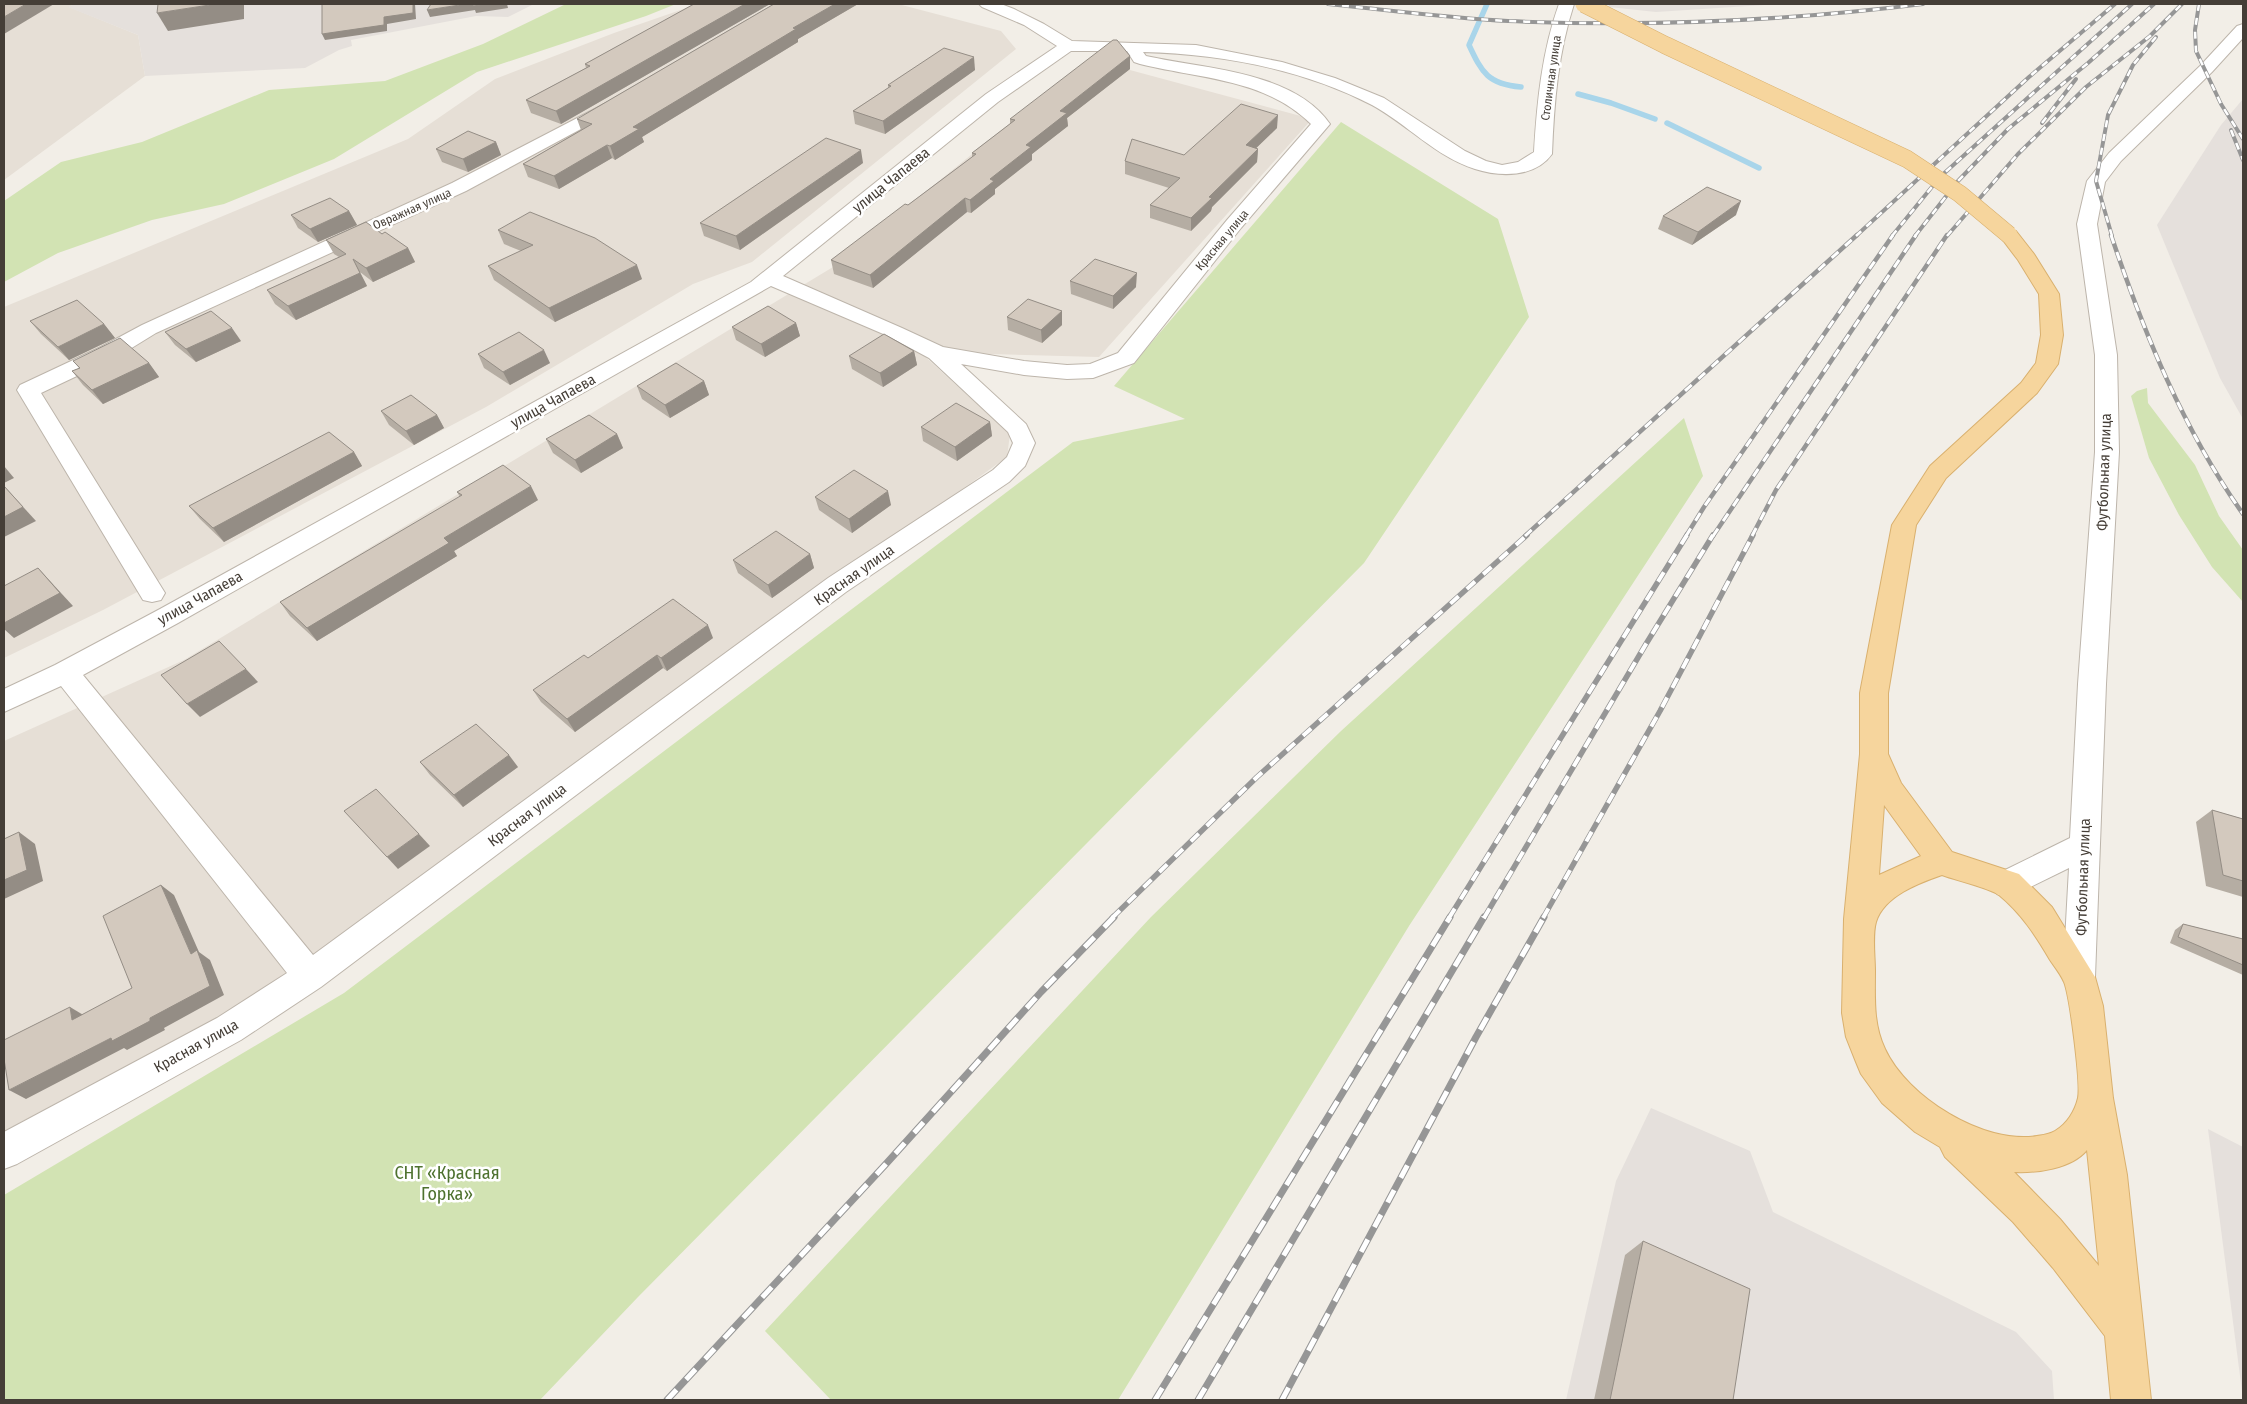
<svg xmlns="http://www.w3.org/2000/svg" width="2247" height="1404" font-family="'Fira Sans Condensed',sans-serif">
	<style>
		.residential { fill: #e6dfd6 }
		.industrial { fill: #e5e0dc }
		.green { fill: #d2e3b3 }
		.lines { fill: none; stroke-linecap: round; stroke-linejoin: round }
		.stream { stroke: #a9d5ea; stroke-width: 5.5 }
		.minor-casing { stroke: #bdb5ab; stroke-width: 2 }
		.major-casing { stroke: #d9b06e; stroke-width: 2 }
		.minor { fill: #fff; fill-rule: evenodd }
		.major { fill: #f6d59d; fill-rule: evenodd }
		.rail-far3-casing { stroke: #969696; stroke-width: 4 }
		.rail-far2-casing { stroke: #969696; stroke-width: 4.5 }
		.rail-far1-casing { stroke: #969696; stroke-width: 5.5 }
		.rail-casing { stroke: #969696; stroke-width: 7 }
		.rail-far3 { stroke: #fff; stroke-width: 2.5; stroke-dasharray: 7; stroke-linecap: butt }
		.rail-far2 { stroke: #fff; stroke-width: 3; stroke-dasharray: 9; stroke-linecap: butt }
		.rail-far1 { stroke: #fff; stroke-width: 4; stroke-dasharray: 11; stroke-linecap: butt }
		.rail { stroke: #fff; stroke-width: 5; stroke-dasharray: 14; stroke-linecap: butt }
		.major-bridge-casing { stroke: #d9b06e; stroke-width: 18; stroke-linecap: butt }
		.major-bridge { stroke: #f6d59d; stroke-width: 17 }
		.wall { fill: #b5ada3 }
		.shaded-wall { fill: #948d85 }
		.building { fill: #d3c9be; stroke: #948d85 }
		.labels { text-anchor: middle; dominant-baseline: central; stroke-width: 5; stroke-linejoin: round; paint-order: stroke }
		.far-street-label { font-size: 12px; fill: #453e37; stroke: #fff }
		.street-label { font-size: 15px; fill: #453e37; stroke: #fff }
		.near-park-label { font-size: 18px; fill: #4e722f; stroke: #fff }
	</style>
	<rect width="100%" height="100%" fill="#f2eee7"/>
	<!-- residential -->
	<g class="residential">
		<path d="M4 4H74L69 7 138 35 145 76 4 180Z"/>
		<path d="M698 4H898L1001 31 1016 49 752 262 693 284 486 407 103 610 4 658V307L408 139 495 79 614 33Z"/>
		<path d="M1089 59 1312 119 1099 357 920 352 1010 434 1007 457 452 856 279 985 4 1131V741L184 660 833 267Z"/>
	</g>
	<!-- industrial -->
	<g class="industrial">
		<path d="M74 4H534L508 17 476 16 351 40 352 46 339 50 305 68 145 76 138 35 68 7Z"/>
		<path d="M1609 4H1780L1656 12 1609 7Z"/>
		<path d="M2243 99V419L2220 378 2157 225 2221 125Z"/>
		<path d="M1651 1108 1750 1151 1773 1212 2016 1332 2052 1371 2054 1400H1566L1616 1181Z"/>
		<path d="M2208 1129 2243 1147V1399Z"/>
	</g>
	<!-- green -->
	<g class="green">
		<path d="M566 4H676L646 16 477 72 334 159 224 204 152 220 58 253 4 282V201L61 162 142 142 269 90 385 81 483 44Z"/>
		<path d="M1341 122 1498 219 1529 317 1364 563 638 1297 540 1400H4V1195L344 993 1073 442 1185 419 1114 386Z"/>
		<path d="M2147 388 2148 403 2195 465 2219 516 2243 550V602L2212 567 2179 515 2149 458 2131 396 2137 391Z"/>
		<path d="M1684 418 1703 476 1409 926 1118 1400H831L765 1331 1151 917 1341 731Z"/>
	</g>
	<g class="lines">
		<!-- stream -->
		<g class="stream">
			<path d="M1487 4 1469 45C1482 73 1488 84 1521 87"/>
			<path d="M1578 94 1611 103 1655 119"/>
			<path d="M1667 123 1759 168"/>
		</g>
		<!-- minor casing -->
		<g class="minor-casing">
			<g id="minor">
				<path d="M979 4H1001L1014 9 1044 24 1072 41 1196 45 1282 62 1335 78 1384 98 1465 151 1486 161 1502 165 1518 162 1534 152C1537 102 1542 51 1559 4H1574C1558 53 1554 103 1552 154 1535 178 1500 177 1475 169 1436 157 1407 124 1372 105 1302 69 1221 54 1143 52L1146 56 1151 57C1207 69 1294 72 1330 124L1241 228 1134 363 1093 378 1067 379 1024 375 961 364 1026 424 1035 443 1025 466 1009 482 846 592 321 987 241 1040 17 1164 4 1169V1132L217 1018 287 973 61 686 4 712V689L55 665 160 609 751 282 986 94 1057 46 1024 25 982 7ZM1071 51H1127L1134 62 1140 64C1200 79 1264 78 1311 124L1227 220 1118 353 1090 364 1067 365 1024 361 943 347 902 328 783 276 998 102ZM771 286 888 336 929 358 1008 432 1013 443 1007 457 993 470 828 578 313 955 83 675 178 623Z"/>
				<path d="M2243 24V38L2212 72 2121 161 2105 182 2097 224 2117 355 2119 452 2106 684 2095 977 2090 988 2079 992 2068 988 2063 977 2069 868 2008 898 1997 894 1993 884 1997 874 2070 838 2078 684 2095 452V355L2077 224 2087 181 2109 153 2200 66 2237 26Z"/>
				<path d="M612 100 618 101 620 105 618 109 466 191 156 333 117 357 41 393 165 593 161 600 152 602 143 600 17 390 20 385 101 347 142 325 452 183Z"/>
			</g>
		</g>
		<!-- major casing -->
		<g class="major-casing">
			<path id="major" d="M2009 229 2016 231 2034 254 2059 294 2063 335 2058 364 2037 393 1946 478 1916 525 1888 693V754L1901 783 1952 852 2019 874 2052 907 2095 977 2103 1006 2113 1098 2127 1175 2151 1400H2111L2105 1336 2053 1268 2013 1222 1945 1157 1940 1147 1915 1132 1882 1103 1861 1074 1856 1062 1846 1037 1842 1013 1844 919 1860 754V693L1892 525 1930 466 2021 383 2036 363 2041 335 2039 294 2018 260 1999 235 2002 231ZM1884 805 1921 856 1879 875ZM1942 875C1955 880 1989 888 1999 895 2021 913 2036 936 2050 960 2055 967 2061 975 2064 982 2070 997 2081 1084 2078 1098 2075 1111 2067 1124 2055 1131 2050 1134 2043 1135 2037 1136 1984 1145 1907 1097 1885 1049 1873 1024 1875 998 1875 971 1875 956 1872 936 1876 922 1884 896 1919 883 1942 875ZM2087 1150 2099 1266 2060 1219 2014 1172C2037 1173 2071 1169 2087 1150Z"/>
		</g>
		<!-- minor -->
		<use href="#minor" class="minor"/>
		<!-- major -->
		<use href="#major" class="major"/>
		<!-- rail-far3 casing -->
		<g class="rail-far3-casing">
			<g id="rail-far3">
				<path d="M1328 4C1388 10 1448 18 1508 21 1647 27 1785 21 1923 4"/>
				<path d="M2199 4 2195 30 2196 51 2221 104 2243 139"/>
				<path d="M2042 123 2076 79"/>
				<path d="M2231 130 2243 160"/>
				<path d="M1856 236 2029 77 2115 4"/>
				<path d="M1892 236 1940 177 2132 4"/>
				<path d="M1915 236 1958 181 2008 129 2088 63 2154 4"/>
				<path d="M1947 236 2018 154 2086 87 2150 36 2182 4"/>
				<path d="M2112 236 2096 181 2108 115 2133 65 2156 37"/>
			</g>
		</g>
		<!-- rail-far2 casing -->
		<g class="rail-far2-casing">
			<g id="rail-far2">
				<path d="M2111 235C2144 333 2183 429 2243 514"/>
				<path d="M1525 536 1857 235"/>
				<path d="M1686 536 1704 507 1893 235"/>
				<path d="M1713 536 1916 235"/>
				<path d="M1752 536 1776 490 1947 235"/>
			</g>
		</g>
		<!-- rail-far1 casing -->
		<g class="rail-far1-casing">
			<g id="rail-far1">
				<path d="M1112 918 1257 777 1527 535"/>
				<path d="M1449 918 1687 535"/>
				<path d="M1484 918 1646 644 1713 535"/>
				<path d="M1543 918 1660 711 1753 535"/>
			</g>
		</g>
		<!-- rail casing -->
		<g class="rail-casing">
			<g id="rail">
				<path d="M667 1400 885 1165 1041 992 1114 917"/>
				<path d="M1155 1400 1450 917"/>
				<path d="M1198 1400 1484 917"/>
				<path d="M1282 1400 1476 1037 1544 917"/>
			</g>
		</g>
		<!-- rail-far3 -->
		<use href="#rail-far3" class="rail-far3"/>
		<!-- rail-far2 -->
		<use href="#rail-far2" class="rail-far2"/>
		<!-- rail-far1 -->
		<use href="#rail-far1" class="rail-far1"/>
		<!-- rail -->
		<use href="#rail" class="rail"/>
		<!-- major-bridge casing -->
		<g class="major-bridge-casing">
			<path id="major-bridge" d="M1584 4 1665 45 1907 159 1960 194 2009 235"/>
		</g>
		<!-- major-bridge -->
		<use href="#major-bridge" class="major-bridge"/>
	</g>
	<!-- wall -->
	<g class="wall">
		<path d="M690 4H770L561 124 531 113 526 100 586 68 585 64 691 6Z"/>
		<path d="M774 4H858L798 39V42L642 137 644 142 615 160 612 158 559 189 528 177 523 164 581 130 577 119Z"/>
		<path d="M1130 56V69L1067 118 1068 126 1032 154V160L995 189V194L971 213 967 212 873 288 834 274 831 260 908 205 972 157V153L1010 124V119Z"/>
		<path d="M975 70 885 134 855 124 853 111 888 88V85Z"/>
		<path d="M1277 128 1256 148 1258 149 1257 162 1212 207 1211 211 1191 231 1150 218V205L1169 188 1125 174V161L1184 155Z"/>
		<path d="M496 142 501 155 468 172 442 162 436 149Z"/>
		<path d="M863 163 740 250 704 236 700 223Z"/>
		<path d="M349 211 357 225 318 242 298 228 291 215Z"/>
		<path d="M1736 215 1692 245 1658 229 1663 216Z"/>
		<path d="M498 230 642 279 555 322 494 280 488 266 521 251 504 244Z"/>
		<path d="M326 240 408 248 415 262 373 282 360 272 367 286 296 320 275 304 267 290 339 257 334 254Z"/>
		<path d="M1070 281 1136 287 1113 309 1071 294Z"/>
		<path d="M1062 311V325L1042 343 1008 330 1007 317Z"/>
		<path d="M30 321 104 324 115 338 69 360 41 334Z"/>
		<path d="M796 323 800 336 765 357 736 340 732 327Z"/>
		<path d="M165 332 241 341 196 362 175 345Z"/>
		<path d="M914 351 917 365 883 387 852 369 849 356Z"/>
		<path d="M478 354 550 363 510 385 484 368Z"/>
		<path d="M73 361 149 363 159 377 103 404 83 385 72 371 79 368Z"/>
		<path d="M704 381 709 395 670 418 642 399 637 386Z"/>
		<path d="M381 411 437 415 444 428 414 445 389 425Z"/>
		<path d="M990 422 992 436 957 461 923 441 921 427Z"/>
		<path d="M617 434 623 448 581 473 553 453 546 439Z"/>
		<path d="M354 452 362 466 224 542 200 519 189 506Z"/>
		<path d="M457 492 538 500 454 551 457 556 317 641 290 616 280 602 460 497Z"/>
		<path d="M815 497 891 505 852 533 819 510Z"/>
		<path d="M810 554 814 568 772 598 738 573 733 560Z"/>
		<path d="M713 638 667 671 663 668 575 732 541 702 533 690 588 658Z"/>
		<path d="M420 762 518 767 463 807 430 775Z"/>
		<path d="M2212 810 2243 819V897L2206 886 2196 822Z"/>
		<path d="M2183 924 2243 939V975L2170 943 2175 930Z"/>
		<path d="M1643 1241 1733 1400H1594L1625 1255Z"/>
	</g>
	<!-- shaded-wall -->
	<g class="shaded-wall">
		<path d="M26 4H54L4 34V17Z"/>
		<path d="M216 4H244V19L168 31 157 13Z"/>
		<path d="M413 4H415L416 19 387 24V31L325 40 322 34 384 17Z"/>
		<path d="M466 4H507L508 8 476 13 475 10 430 17 427 10Z"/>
		<path d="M745 4H770L561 124 556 111Z"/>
		<path d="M835 4H858L798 39V42L642 137 644 142 615 160 610 146 633 127 793 28Z"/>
		<path d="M1130 56V69L1067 118 1068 126 1032 154V160L995 189V194L971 213 970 200 990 179 1026 145 1060 111Z"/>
		<path d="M974 57 975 70 885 134 883 121Z"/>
		<path d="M1278 115 1277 128 1245 159 1246 145Z"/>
		<path d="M496 142 501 155 468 172 463 159Z"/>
		<path d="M607 145 612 158 559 189 554 176Z"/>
		<path d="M1258 149 1257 162 1212 207 1211 211 1191 231V218L1209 197Z"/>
		<path d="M861 150 863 163 740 250 736 236Z"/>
		<path d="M965 198 967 212 873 288 870 275Z"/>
		<path d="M1741 201 1736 215 1692 245 1698 232Z"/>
		<path d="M349 211 357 225 318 242 310 229Z"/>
		<path d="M408 248 415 262 373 282 366 268Z"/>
		<path d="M353 259 367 286 296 320 288 306Z"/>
		<path d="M637 265 642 279 555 322 549 308Z"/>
		<path d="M1137 273 1136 287 1113 309V296Z"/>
		<path d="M1062 311V325L1042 343 1041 330Z"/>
		<path d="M796 323 800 336 765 357 761 344Z"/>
		<path d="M104 324 115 338 69 360 58 347Z"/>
		<path d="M232 328 241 341 196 362 186 349Z"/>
		<path d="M544 350 550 363 510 385 503 372Z"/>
		<path d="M914 351 917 365 883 387 880 373Z"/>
		<path d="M149 363 159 377 103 404 92 390Z"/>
		<path d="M704 381 709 395 670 418 665 405Z"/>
		<path d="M437 415 444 428 414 445 406 431Z"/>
		<path d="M990 422 992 436 957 461 955 447Z"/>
		<path d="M617 434 623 448 581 473 575 460Z"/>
		<path d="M354 452 362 466 224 542 213 528Z"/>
		<path d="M4 466 14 478 4 483Z"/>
		<path d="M4 486 36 521 4 537Z"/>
		<path d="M531 486 538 500 454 551 457 556 317 641 307 628 444 538Z"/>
		<path d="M888 491 891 505 852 533 849 519Z"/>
		<path d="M810 554 814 568 772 598 768 585Z"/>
		<path d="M38 568 73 606 14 638 4 629V623Z"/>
		<path d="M708 625 713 638 667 671 661 658Z"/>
		<path d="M657 655 663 668 575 732 567 719Z"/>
		<path d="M246 669 258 682 200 717 187 704Z"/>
		<path d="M509 755 518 767 463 807 454 795Z"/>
		<path d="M19 832 35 844 43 881 4 899V880Z"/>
		<path d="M419 834 430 846 398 869 387 857Z"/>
		<path d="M161 885 174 895 199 952 210 960 224 995 164 1028 165 1030 127 1050 124 1048 26 1099 9 1090 150 1018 191 954Z"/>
		<path d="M70 1007 85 1016 72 1020Z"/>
	</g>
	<!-- building -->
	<g class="building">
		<path d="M4 4H26L4 17Z"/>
		<path d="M158 4H216L157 13Z"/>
		<path d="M322 4H413V13L384 17V25L322 34Z"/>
		<path d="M431 4H466L427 10Z"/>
		<path d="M473 4H488L473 6Z"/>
		<path d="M691 4H745L556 111 526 100 590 66 585 64 694 4Z"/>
		<path d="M774 4H835L793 28 796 29 633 127 639 129 610 146 607 145 554 176 523 164 592 124 577 119Z"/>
		<path d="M1113 40H1117L1130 56 1060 111 1067 113 1026 145 1031 147 990 179 994 181 970 200 965 198 870 275 831 260 905 204 908 205 976 154 972 153 1015 120 1010 119Z"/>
		<path d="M944 48 974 57 883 121 853 111 891 86 888 85Z"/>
		<path d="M1241 104 1278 115 1246 145 1258 149 1209 197 1212 198 1191 218 1150 205 1180 178 1125 161 1132 139 1184 155Z"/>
		<path d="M468 131 496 142 463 159 436 149Z"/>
		<path d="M826 138 861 150 736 236 700 223Z"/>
		<path d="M1707 187 1741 201 1698 232 1663 216Z"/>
		<path d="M330 198 349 211 310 229 291 215Z"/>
		<path d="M530 212 595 238 637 265 549 308 488 266 533 245 498 230Z"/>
		<path d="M366 222 382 234 385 232 408 248 366 268 353 259 360 273 288 306 267 290 346 254 326 240Z"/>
		<path d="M1095 259 1137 273 1113 296 1070 281Z"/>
		<path d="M1028 299 1062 311 1041 330 1007 317Z"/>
		<path d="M77 300 104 324 58 347 30 321Z"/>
		<path d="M768 306 796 323 761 344 732 327Z"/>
		<path d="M211 311 232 328 186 349 165 332Z"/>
		<path d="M519 332 544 350 503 372 478 354Z"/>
		<path d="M884 334 914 351 880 373 849 356Z"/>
		<path d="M120 338 149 363 92 390 72 371 80 368 73 361Z"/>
		<path d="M676 363 704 381 665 405 637 386Z"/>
		<path d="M411 395 437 415 406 431 381 411Z"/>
		<path d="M956 403 990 422 955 447 921 427Z"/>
		<path d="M589 415 617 434 575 460 546 439Z"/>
		<path d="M329 432 354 452 213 528 189 506Z"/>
		<path d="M503 465 531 486 444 538 449 543 307 628 280 602 462 495 457 492Z"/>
		<path d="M854 470 888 491 849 519 815 497Z"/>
		<path d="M4 486 23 507 4 517Z"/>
		<path d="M776 531 810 554 768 585 733 560Z"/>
		<path d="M38 568 60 593 4 623V586Z"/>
		<path d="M673 599 708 625 661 658 657 655 567 719 533 690 584 655 588 658Z"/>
		<path d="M219 641 246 669 187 704 161 675Z"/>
		<path d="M476 724 509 755 454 795 420 762Z"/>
		<path d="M376 789 419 834 387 857 344 811Z"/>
		<path d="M2212 810 2243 819V881L2223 875Z"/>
		<path d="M19 832 27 870 4 880V839Z"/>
		<path d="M161 885 191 954 197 950 210 986 150 1018V1021L112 1041 111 1038 9 1090 4 1059V1040L70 1007 72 1020 132 988 103 916Z"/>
		<path d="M2183 924 2243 939V965L2178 937Z"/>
		<path d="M1643 1241 1750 1289 1733 1400H1610Z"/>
	</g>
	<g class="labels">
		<!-- far-street labels -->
		<g class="far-street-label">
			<text transform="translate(1551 78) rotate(-82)">Столичная улица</text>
			<text transform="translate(412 209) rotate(-24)">Овражная улица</text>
			<text transform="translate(1222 240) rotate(-50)">Красная улица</text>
		</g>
		<!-- street labels -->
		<g class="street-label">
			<text transform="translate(891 180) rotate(-39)">улица Чапаева</text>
			<text transform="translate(553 401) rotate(-29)">улица Чапаева</text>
			<text transform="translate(2104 472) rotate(-88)">Футбольная улица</text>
			<text transform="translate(854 575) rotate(-35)">Красная улица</text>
			<text transform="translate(200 598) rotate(-29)">улица Чапаева</text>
			<text transform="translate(527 815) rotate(-37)">Красная улица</text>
			<text transform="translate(2083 877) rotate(-88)">Футбольная улица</text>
			<text transform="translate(196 1046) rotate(-29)">Красная улица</text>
		</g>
		<!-- near-park labels -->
		<g class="near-park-label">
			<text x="447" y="1173">СНТ «Красная<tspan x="447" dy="21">Горка»</tspan></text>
		</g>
	</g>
	<!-- border -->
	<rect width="2247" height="1404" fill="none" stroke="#453e37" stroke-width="10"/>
</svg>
